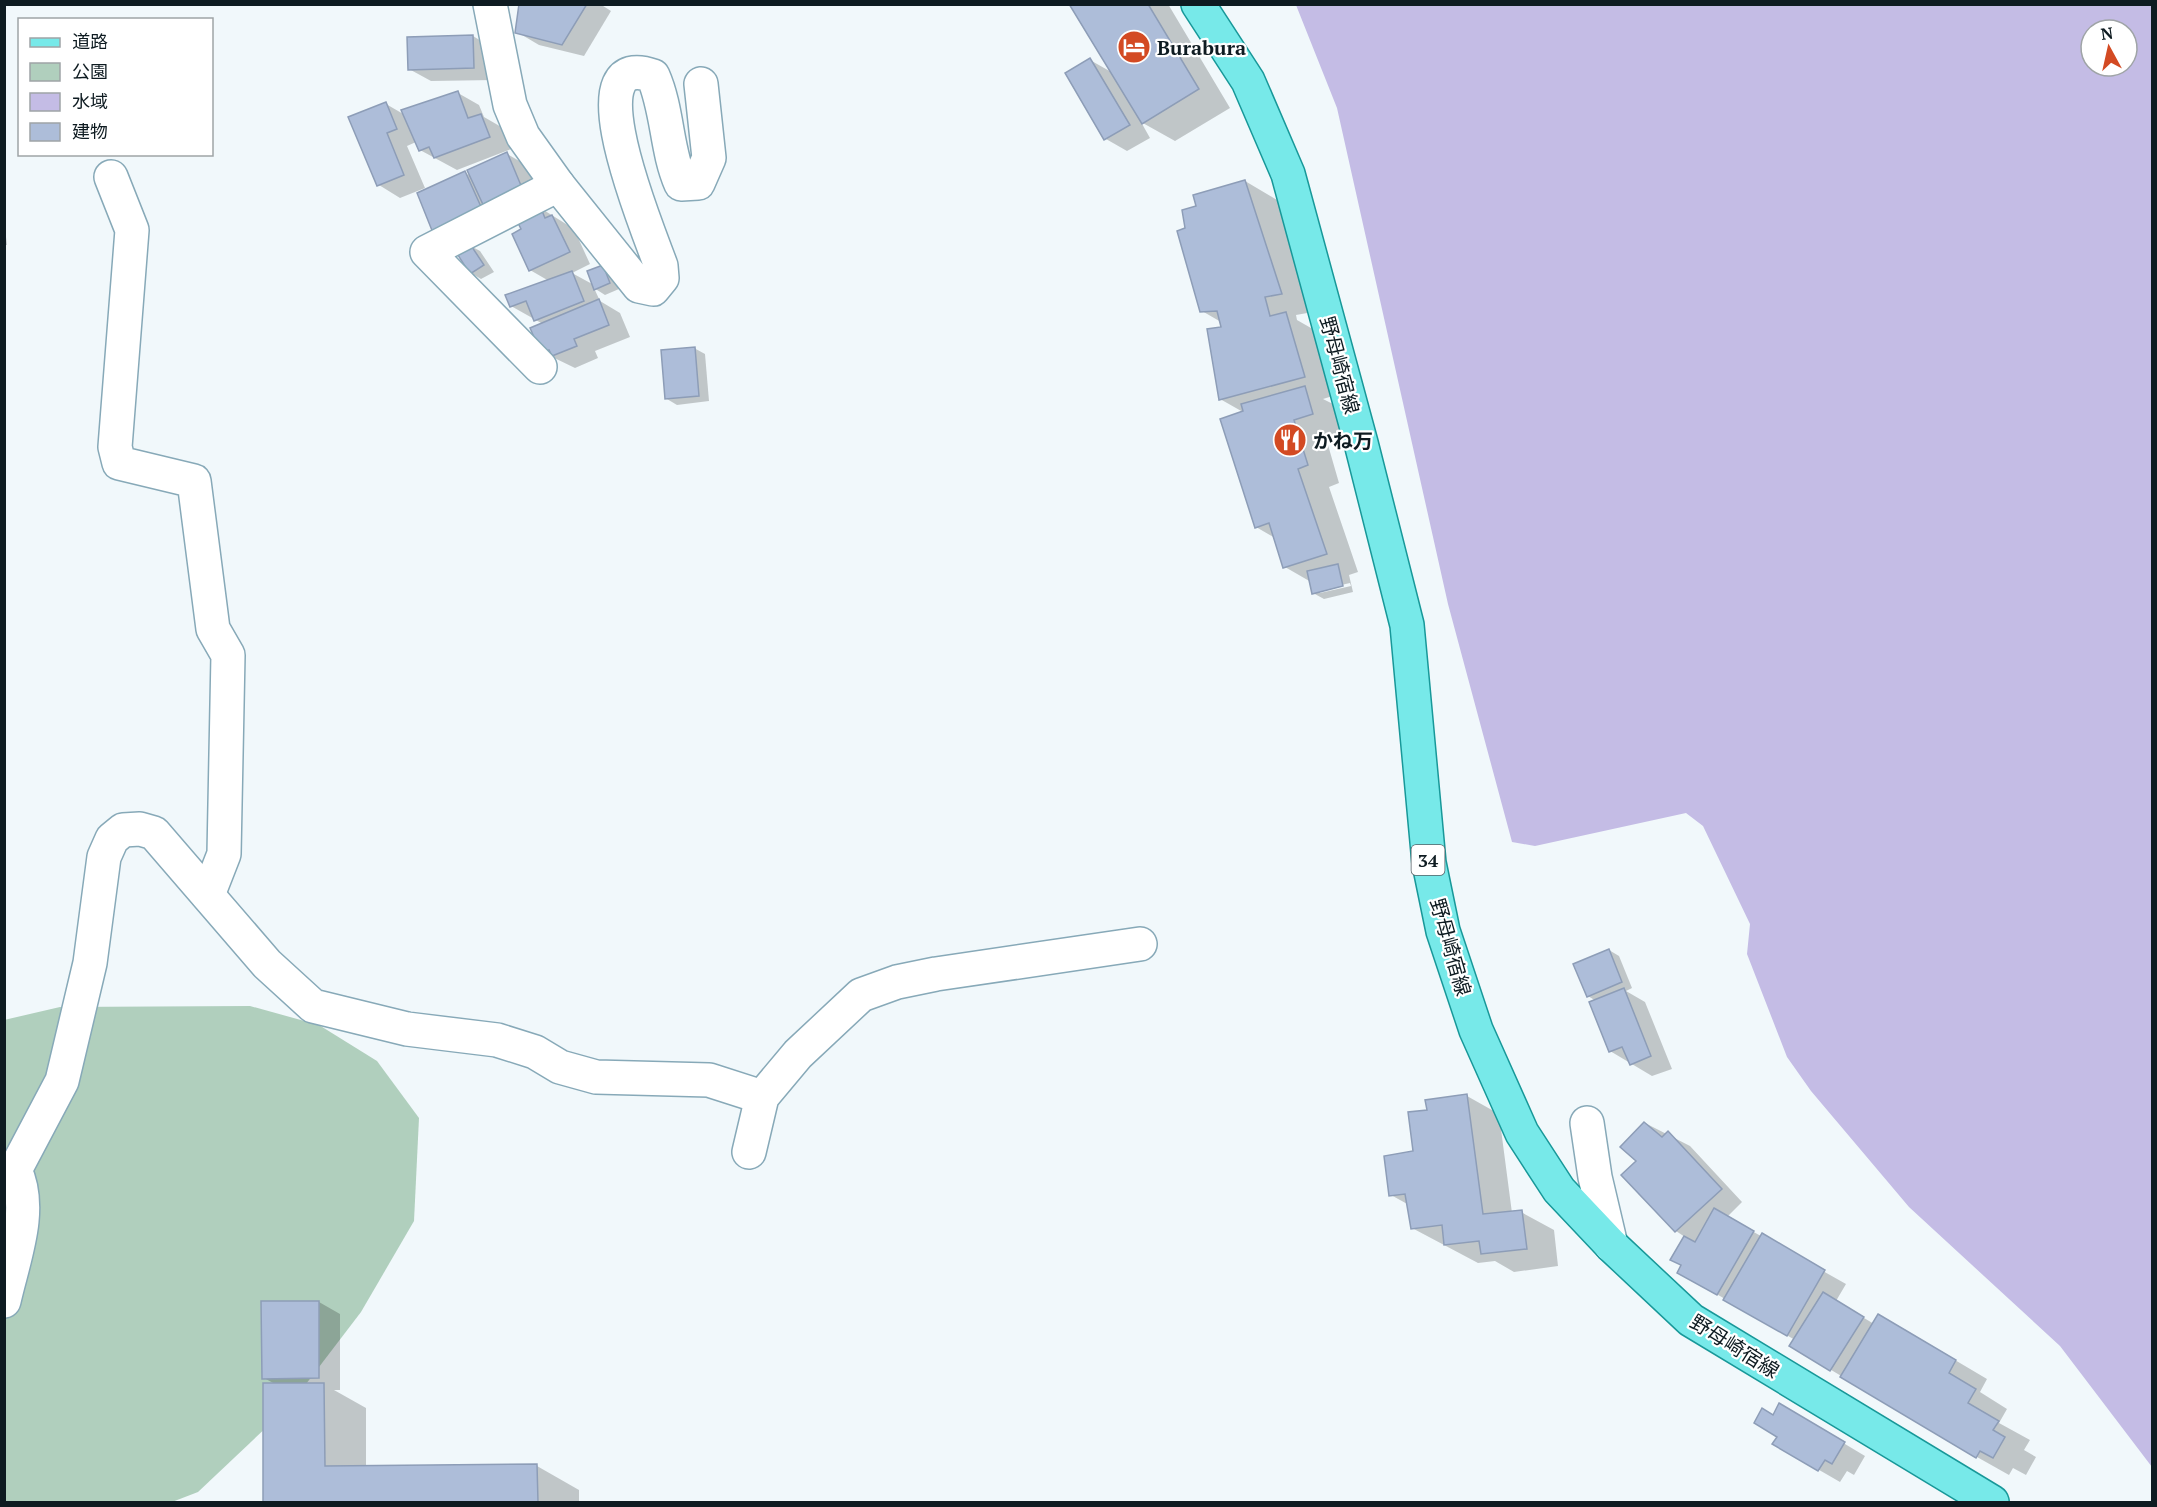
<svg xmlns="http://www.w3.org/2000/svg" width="2157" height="1507" font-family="'PT Serif','Noto Sans JP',serif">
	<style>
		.green { fill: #b0cfbd }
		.water { fill: #c4bce5; fill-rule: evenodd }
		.shadow { fill: #0003; fill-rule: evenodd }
		.building { fill: #adbdd9; stroke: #8d9db7; stroke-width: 1.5 }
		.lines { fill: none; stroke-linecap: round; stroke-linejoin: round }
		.minor-casing { stroke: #87a9b8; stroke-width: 36 }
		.primary-casing { stroke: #189899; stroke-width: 36 }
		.minor { stroke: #fff; stroke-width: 33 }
		.primary { stroke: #77e9e9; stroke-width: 33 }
		.labels { text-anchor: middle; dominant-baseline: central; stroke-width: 4.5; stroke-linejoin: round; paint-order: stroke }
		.shield { fill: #fff; stroke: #565f64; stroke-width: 1.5 }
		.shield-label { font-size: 18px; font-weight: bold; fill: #0e1b21 }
		.poi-label { font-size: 20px; font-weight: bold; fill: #0e1b21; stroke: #fff; text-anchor: start }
		.street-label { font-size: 20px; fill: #0e1b21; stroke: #fff }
	</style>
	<rect width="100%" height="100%" fill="#f1f8fb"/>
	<!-- green -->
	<path class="green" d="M250 1006 319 1025 377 1061 419 1118 414 1221 361 1312 290 1405 198 1492 172 1502H5L4 1020 60 1007Z"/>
	<!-- water -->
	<path class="water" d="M1296 5H2152V1467L2060 1346 1909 1207 1811 1091 1787 1057 1747 954 1750 924 1703 826 1686 813 1535 846 1512 842 1448 604 1337 108ZM2091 30H2127V66H2091Z"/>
	<!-- shadow -->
	<g class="shadow">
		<path d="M520 4H600L611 11 584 56 539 45 517 32Z"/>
		<path d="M1071 4H1168L1230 108 1175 141 1141 122 1150 138 1127 151 1106 139 1090 60 1113 73Z"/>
		<path d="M473 36 494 49 495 80 431 81 409 69Z"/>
		<path d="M458 93 479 105 484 117 503 128 511 149 457 170 420 150 416 142 407 146 425 188 400 198 379 185 386 104 405 115Z"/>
		<path d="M507 154 528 166 546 207 542 209 574 229 590 264 572 273 594 285 589 272 603 267 613 273 619 289 605 295 594 288 600 301 620 313 630 337 595 351 598 358 575 368 542 352 532 328 543 324 511 306 507 296 549 281 530 270 514 234 523 230 518 219 509 223 504 220 485 229 488 237 469 245 480 251 494 272 481 279 471 273 458 253 461 251 437 237 419 194 465 173 472 177 469 171Z"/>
		<path d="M1245 181 1277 200 1313 312 1296 315 1297 320 1318 332 1336 395 1323 399 1337 406 1344 432 1326 438 1339 483 1329 487 1358 572 1349 575 1353 592 1324 599 1313 593 1311 582 1285 567 1275 538 1256 527 1243 412 1220 399 1221 322 1202 311 1187 229 1197 207ZM1350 583 1351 586 1320 593V590Z"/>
		<path d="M4 221 7 245H4Z"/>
		<path d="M694 348 705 354 709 401 677 405 667 399Z"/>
		<path d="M1609 950 1619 956 1632 988 1626 991 1645 1002 1672 1069 1652 1076 1610 1051 1596 1001 1588 996Z"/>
		<path d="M1467 1096 1499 1114 1512 1213 1521 1212 1554 1230 1558 1266 1514 1272 1495 1261 1478 1263 1412 1228 1409 1205 1391 1195 1415 1153 1428 1112Z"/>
		<path d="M1645 1123 1690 1146 1742 1202 1727 1217 1846 1284 1836 1301 1874 1324 1911 1334 1987 1379 1980 1392 2007 1409 1999 1423 2030 1440 2024 1450 2036 1457 2026 1475 2013 1468 2009 1475 1977 1457 1791 1346 1795 1340 1679 1272 1682 1265 1672 1260 1685 1237 1676 1231 1623 1175 1639 1161Z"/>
		<path d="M319 1302 340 1314V1390H334L366 1408V1467L537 1466 579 1490V1502L265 1501 275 1384 264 1378Z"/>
		<path d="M1780 1405 1865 1456 1854 1475 1847 1471 1840 1482 1774 1444 1779 1436 1773 1416Z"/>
	</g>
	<!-- building -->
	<g class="building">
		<path d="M519 4H587L562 45 515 33Z"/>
		<path d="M1069 4H1148L1199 89 1142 124Z"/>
		<path d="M473 35 474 68 408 70 407 37Z"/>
		<path d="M1090 58 1130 125 1104 140 1065 73Z"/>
		<path d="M458 91 468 118 481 114 490 137 434 158 429 147 419 151 401 110Z"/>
		<path d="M386 102 397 129 387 133 404 175 377 186 348 117Z"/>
		<path d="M507 152 525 195 486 211 467 170Z"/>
		<path d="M465 171 482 209 435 238 417 193Z"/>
		<path d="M1245 180 1282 294 1265 297 1270 316 1286 312 1305 377 1219 400 1207 329 1221 327 1217 311 1200 312 1177 231 1185 228 1182 210 1196 206 1193 195Z"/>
		<path d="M540 206 545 218 552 215 570 252 529 271 512 234 521 229 515 217Z"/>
		<path d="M470 244 484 265 470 274 456 252Z"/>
		<path d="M603 265 610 283 594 290 587 271Z"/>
		<path d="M572 271 584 301 534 321 526 301 510 307 505 295Z"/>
		<path d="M599 299 609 325 574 339 577 346 552 356 549 350 541 353 530 328Z"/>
		<path d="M695 347 699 396 665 399 661 350Z"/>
		<path d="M1305 386 1313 414 1294 420 1308 465 1298 469 1327 554 1283 568 1269 523 1255 528 1220 419 1243 411 1241 404Z"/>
		<path d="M1338 564 1343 586 1312 594 1307 571Z"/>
		<path d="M1609 949 1622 982 1587 997 1573 964Z"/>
		<path d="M1624 988 1651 1056 1630 1065 1622 1047 1609 1052 1589 1002Z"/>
		<path d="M1467 1094 1483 1214 1522 1210 1527 1249 1481 1254 1479 1241 1444 1245 1442 1225 1411 1229 1405 1194 1389 1196 1384 1156 1413 1151 1408 1112 1427 1110 1425 1100Z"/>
		<path d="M1644 1122 1662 1137 1668 1131 1722 1189 1675 1232 1621 1175 1636 1161 1620 1147Z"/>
		<path d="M1714 1208 1754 1231 1717 1295 1677 1273 1681 1265 1670 1260 1684 1236 1695 1242Z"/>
		<path d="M1762 1233 1825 1270 1787 1336 1723 1300Z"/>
		<path d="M1823 1292 1864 1317 1830 1371 1789 1346Z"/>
		<path d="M261 1301H319V1378L262 1379Z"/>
		<path d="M1878 1314 1956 1360 1949 1373 1976 1389 1968 1403 1999 1421 1993 1430 2005 1437 1993 1458 1980 1451 1976 1458 1840 1377Z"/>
		<path d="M263 1383H324L325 1466 537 1464 538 1502H263Z"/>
		<path d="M1779 1403 1845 1442 1832 1464 1825 1460 1818 1471 1772 1444 1777 1437 1754 1423 1762 1408 1773 1415Z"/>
	</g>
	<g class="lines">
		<!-- minor casing -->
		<g class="minor-casing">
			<g id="minor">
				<path d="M490 4 510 105 523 136 558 185 639 286 653 289 662 278 661 266C651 237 569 45 653 76 668 110 666 150 681 184L698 183 709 158 701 84"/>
				<path d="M111 177 132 230 115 447 119 463 194 481 213 629 228 655 224 854 208 895"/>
				<path d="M540 367 427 252 558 185"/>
				<path d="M1587 1123 1595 1177 1611 1245"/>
				<path d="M749 1152 762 1097 798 1054 861 995 897 982 936 974 1140 944"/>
				<path d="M4 1168 15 1170C34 1210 13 1260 4 1301"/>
				<path d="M15 1170 62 1081 90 963 104 857 112 839 123 830 140 829 154 833 267 964 313 1006 407 1029 497 1040 535 1052 560 1067 596 1077 709 1080 762 1097"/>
			</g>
		</g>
		<!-- primary casing -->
		<g class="primary-casing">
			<path id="primary" d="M1198 4 1248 81 1288 174 1361 443 1407 625 1429 863 1443 931 1476 1030 1522 1133 1559 1190 1611 1245 1691 1320 1992 1502"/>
		</g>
		<!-- minor -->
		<use href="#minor" class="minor"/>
		<!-- primary -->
		<use href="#primary" class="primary"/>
	</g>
	<!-- icons -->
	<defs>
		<g id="hotel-disc" transform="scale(1.725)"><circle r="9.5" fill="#d34a23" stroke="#fff"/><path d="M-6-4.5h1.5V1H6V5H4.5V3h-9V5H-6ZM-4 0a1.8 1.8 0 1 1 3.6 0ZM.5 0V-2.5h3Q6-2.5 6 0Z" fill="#fff"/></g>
		<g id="restaurant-disc" transform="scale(1.725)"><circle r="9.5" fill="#d34a23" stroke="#fff"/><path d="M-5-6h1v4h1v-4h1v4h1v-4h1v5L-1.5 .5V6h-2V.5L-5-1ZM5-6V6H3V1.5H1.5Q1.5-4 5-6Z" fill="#fff"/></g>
	</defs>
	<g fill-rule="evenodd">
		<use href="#hotel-disc" x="1134" y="47"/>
		<use href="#restaurant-disc" x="1290" y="440"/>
	</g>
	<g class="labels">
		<!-- shield labels -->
		<rect class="shield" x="1411.5" y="845" width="33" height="30" rx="4.5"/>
		<g class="shield-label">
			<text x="1428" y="860">34</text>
		</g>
		<!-- poi labels -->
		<g class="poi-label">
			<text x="1157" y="47">Burabura</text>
			<text x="1313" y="440">かね万</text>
		</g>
		<!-- street labels -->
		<g class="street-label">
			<text transform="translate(1340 365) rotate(75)">野母崎宿線</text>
			<text transform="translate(1451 947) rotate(74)">野母崎宿線</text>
			<text transform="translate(1735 1346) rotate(32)">野母崎宿線</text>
		</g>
	</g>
	<!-- border -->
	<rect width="2157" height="1507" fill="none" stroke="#0e1b21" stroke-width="12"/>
	<!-- legend -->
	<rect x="18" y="18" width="195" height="138" fill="#ffffff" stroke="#9fa4a6" stroke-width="1.5"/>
	<rect x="30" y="38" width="30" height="9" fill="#77e9e9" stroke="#9fa4a6" stroke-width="1.5"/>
	<text x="72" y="48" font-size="18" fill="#0e1b21">道路</text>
	<rect x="30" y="63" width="30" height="18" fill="#b0cfbd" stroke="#9fa4a6" stroke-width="1.5"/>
	<text x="72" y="78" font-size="18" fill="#0e1b21">公園</text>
	<rect x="30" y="93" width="30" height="18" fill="#c4bce5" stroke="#9fa4a6" stroke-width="1.5"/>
	<text x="72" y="108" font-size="18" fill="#0e1b21">水域</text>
	<rect x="30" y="123" width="30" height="18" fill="#adbdd9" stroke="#9fa4a6" stroke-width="1.5"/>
	<text x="72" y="138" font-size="18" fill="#0e1b21">建物</text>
	<!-- north arrow -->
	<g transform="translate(2109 48) rotate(352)"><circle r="28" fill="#ffffff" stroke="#9fa4a6" stroke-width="1.5"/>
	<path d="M0-4.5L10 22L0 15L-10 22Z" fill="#d34a23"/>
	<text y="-9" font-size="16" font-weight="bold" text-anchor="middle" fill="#0e1b21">N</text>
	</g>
</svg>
